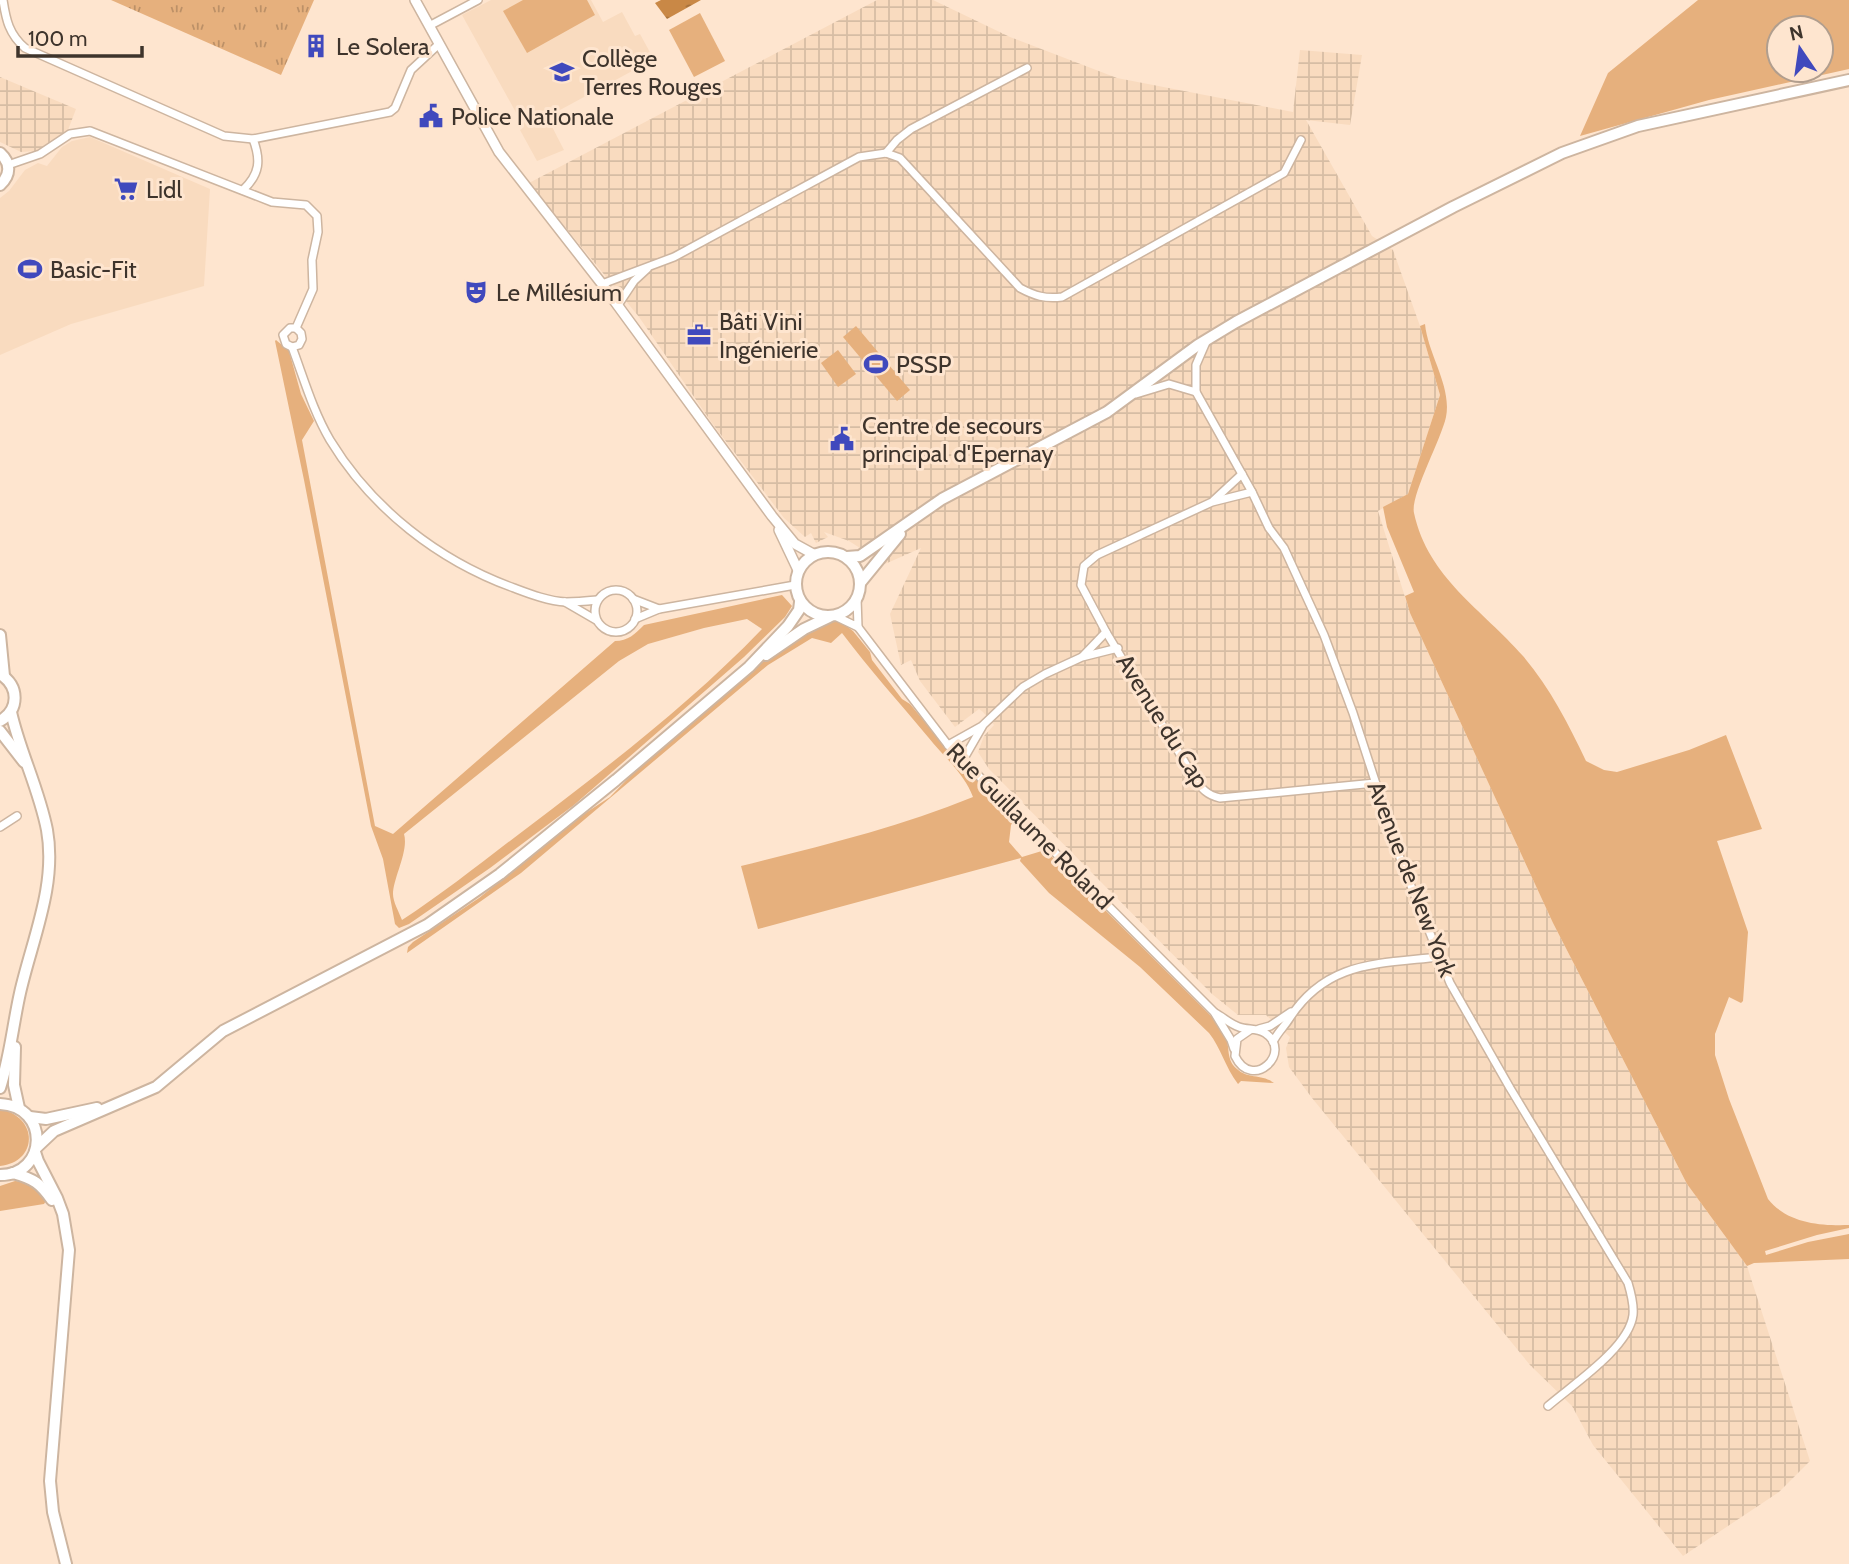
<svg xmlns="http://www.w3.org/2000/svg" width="1849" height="1564" font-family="Cabin,sans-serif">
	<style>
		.built { fill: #f9dbbf }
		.industrial { fill: url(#industrial-grid) }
		.green { fill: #e6b07d; fill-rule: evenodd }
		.park { fill: url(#park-tufts) }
		.water { fill: url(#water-ripples) }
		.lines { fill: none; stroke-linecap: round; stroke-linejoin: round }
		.minor-casing { stroke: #cdb5a0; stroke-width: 10 }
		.tertiary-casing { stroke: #cdb5a0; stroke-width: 12 }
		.secondary-casing { stroke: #cdb5a0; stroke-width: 14 }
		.primary-casing { stroke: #cdb5a0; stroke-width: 14 }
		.minor { stroke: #fff; stroke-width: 7 }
		.tertiary { stroke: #fff; stroke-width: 9 }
		.secondary { stroke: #fff; stroke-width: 10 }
		.primary { stroke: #fff; stroke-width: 10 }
		.labels { text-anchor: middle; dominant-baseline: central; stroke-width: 6; stroke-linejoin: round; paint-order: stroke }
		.poi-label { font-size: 24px; fill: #3e342c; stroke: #fee5cf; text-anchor: start }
		.street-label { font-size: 24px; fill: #3e342c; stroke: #fee5cf }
	</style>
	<defs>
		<pattern id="industrial-grid" width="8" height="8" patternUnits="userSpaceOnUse" patternTransform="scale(1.75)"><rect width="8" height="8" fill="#f9dbbf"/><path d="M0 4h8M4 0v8" fill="none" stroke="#d6bda4"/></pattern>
		<pattern id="park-tufts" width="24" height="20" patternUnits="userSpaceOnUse" patternTransform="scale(1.75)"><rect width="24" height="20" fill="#e6b07d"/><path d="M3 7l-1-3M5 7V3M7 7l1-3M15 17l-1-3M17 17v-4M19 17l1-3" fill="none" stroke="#bc9067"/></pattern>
		<pattern id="water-ripples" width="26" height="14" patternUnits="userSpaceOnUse" patternTransform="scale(1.75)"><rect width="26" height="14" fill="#c98846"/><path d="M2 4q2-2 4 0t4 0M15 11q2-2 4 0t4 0" fill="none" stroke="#a5703b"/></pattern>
	</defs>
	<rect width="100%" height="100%" fill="#fee5cf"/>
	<!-- built -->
	<g class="built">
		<path d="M491 0H591L603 22 622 12 635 36 640 34 652 56 646 59 647 63 547 117 564 150 537 161 520 130 524 127 462 15Z"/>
		<path d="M90 137 210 189 204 286 71 324 0 355V198L9 191 25 170 38 163 47 166 62 147 72 141Z"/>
	</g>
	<!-- industrial -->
	<g class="industrial">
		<path d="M877 0H933L1010 37 1117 78 1293 112 1300 50 1362 55 1350 125 1306 120 1372 236 1393 250 1420 326 1440 395 1408 494 1378 511 1410 613 1553 923 1687 1184 1747 1266 1810 1461 1779 1492 1683 1556 1593 1445 1572 1406 1530 1365 1312 1098 1289 1067 1286 1048 1290 1037 1266 1015H1238L1212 994 989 769 978 752 984 736 994 725 983 712 979 709 955 727 920 681 911 660 901 665 890 614 921 548 885 564 849 541 824 532 828 537 816 543 811 533 805 537 784 518 712 423 639 317 529 183Z"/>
		<path d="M0 77 76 109 68 130 36 151 21 152 0 142Z"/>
	</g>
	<!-- green -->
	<g class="green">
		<path d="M523 0H587L595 15 527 53 503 11Z"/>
		<path d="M1698 0H1849V69L1709 100 1580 136 1608 73ZM1779 28H1821V70H1779Z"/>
		<path d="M700 13 725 61 694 77 669 30Z"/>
		<path d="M1425 324C1428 355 1452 386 1446 417 1441 440 1410 496 1414 513 1428 578 1483 610 1523 656 1550 688 1568 723 1586 761L1604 770 1617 772 1689 750 1726 735 1762 829 1717 841 1748 932 1743 1001 1741 1003 1729 997 1715 1034V1055L1729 1099 1768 1199C1787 1223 1820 1226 1849 1225V1228L1817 1235 1765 1251 1766 1255 1808 1242 1849 1234V1259L1754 1263 1747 1266 1687 1184 1553 923 1410 613 1405 596 1414 592 1387 527 1383 507 1408 494 1440 395 1420 326Z"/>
		<path d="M856 326 910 390 897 401 843 337Z"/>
		<path d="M276 340 289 351 301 394 314 421 302 440 375 826 393 834 615 641C628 641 635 634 644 625L782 595 792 606 785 617 744 657 574 805 490 868 409 924 399 928 395 924 383 859 371 826 304 480 275 341ZM747 619 762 629C692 702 611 764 531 825 488 857 447 891 402 920 399 912 393 902 393 894 393 878 409 851 404 834L619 661 648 644 704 628Z"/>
		<path d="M838 350 856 374 838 387 821 363Z"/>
		<path d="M834 621 841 622 853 631 870 652 872 660 902 699 910 704 944 745 1015 819 1011 825 1009 842 1022 857 1045 850 1213 1018C1218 1024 1223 1030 1226 1037 1230 1048 1226 1060 1237 1069 1247 1079 1263 1074 1274 1083L1241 1081 1238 1084C1225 1067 1221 1048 1209 1033L1140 967 1049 893 1020 861 1021 858 758 929 741 866C820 846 898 828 973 797 964 773 944 757 928 737 899 702 869 669 842 633L831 643 812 638 768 665 521 873 407 953 408 947 413 942 479 898 584 814 610 797 646 760 764 661 820 622Z"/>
		<path d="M0 1109C39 1117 38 1162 0 1166Z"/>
		<path d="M15 1181 30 1182 47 1199 44 1204 0 1211V1186Z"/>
	</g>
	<!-- park -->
	<path class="park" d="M111 0H314L281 75Z"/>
	<!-- water -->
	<path class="water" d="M661 0H701L667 19 655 3Z"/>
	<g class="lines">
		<!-- minor casing -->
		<g class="minor-casing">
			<g id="minor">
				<path d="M3 0C6 20 9 34 25 48L224 136 253 139 390 112 395 108 411 70 438 45"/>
				<path d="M429 26 478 0"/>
				<path d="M886 153 897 140 911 129 1027 68"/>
				<path d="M8 165 40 154 70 134 90 131 272 202 306 205 317 216 318 232 312 260 313 289 296 328H290L283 335 286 344 292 347"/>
				<path d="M243 190C260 174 261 160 253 139"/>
				<path d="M602 284 674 257 859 157 886 153 900 158 1020 288C1035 296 1045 299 1062 297L1284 173 1301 140"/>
				<path d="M618 305 634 281 647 269"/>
				<path d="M296 328 301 333 302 339 299 345 292 347C304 379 313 411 330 440 372 509 439 561 514 588 530 594 548 601 566 602 576 602 587 601 597 600"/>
				<path d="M1196 392 1252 492 1269 528 1284 548 1324 635 1353 713 1401 861 1450 983 1510 1088 1628 1283C1631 1293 1634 1305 1633 1315 1629 1348 1572 1385 1548 1406"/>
				<path d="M1136 394 1169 384 1196 392V365L1206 342"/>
				<path d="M1252 492 1212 502 1097 555 1084 566 1081 585 1106 632 1195 779C1202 789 1207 795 1220 798L1375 783"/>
				<path d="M1214 500 1242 474"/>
				<circle cx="616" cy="611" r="21"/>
				<path d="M633 599 659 609"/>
				<path d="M565 602 596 620"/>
				<path d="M835 616 858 627 857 598"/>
				<path d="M635 619 659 609 795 585"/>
				<path d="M858 627 948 745 1214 1012 1231 1040 1234 1049"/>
				<path d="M1083 656 1106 632"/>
				<path d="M948 745 982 726 1023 687 1045 674 1082 657 1118 648"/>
				<path d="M963 760 982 727"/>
				<path d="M0 827 17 816"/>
				<path d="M1215 1013C1223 1017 1230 1024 1239 1027 1247 1030 1257 1028 1265 1033 1294 1052 1252 1092 1235 1056L1237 1039 1250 1030"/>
				<path d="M1259 1029 1270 1026 1291 1012"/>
				<path d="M1273 1042C1277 1033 1284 1027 1289 1019 1326 961 1377 964 1439 957"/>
			</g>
		</g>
		<!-- tertiary casing -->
		<g class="tertiary-casing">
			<g id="tertiary">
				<path d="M415 0 499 152 602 284 772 516 795 544 815 555"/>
				<path d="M779 530 798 570"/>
			</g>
		</g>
		<!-- secondary casing -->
		<g class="secondary-casing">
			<g id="secondary">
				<path d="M0 153C11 163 11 175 0 185"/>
				<path d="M0 635 4 676"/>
				<path d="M0 674C19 686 20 709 0 721"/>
				<path d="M0 731 24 762"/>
				<path d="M15 1047 14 1085 19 1108"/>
				<path d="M0 1088C10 1057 13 1024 20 993 32 940 57 885 47 830 39 789 20 752 11 712"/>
				<path d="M35 1152 38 1161 57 1198 63 1214 69 1250 50 1481 53 1512 66 1564"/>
				<path d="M13 1173C34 1179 40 1183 52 1200"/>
			</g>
		</g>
		<!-- primary casing -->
		<g class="primary-casing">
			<g id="primary">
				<circle cx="828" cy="584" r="32"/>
				<path d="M847 557 860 556 942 499 1107 412 1198 345 1236 322 1453 207 1562 153 1638 126 1849 80"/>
				<path d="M860 583 900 534"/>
				<path d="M766 655 804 629 829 617"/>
				<path d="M0 1104C50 1106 48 1175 0 1175"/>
				<path d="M30 1117 46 1119 97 1108"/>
				<path d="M37 1147 54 1131 156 1087 223 1031 427 925 500 874 616 780 749 667 788 626 799 610 800 602"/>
			</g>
		</g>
		<!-- minor -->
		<use href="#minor" class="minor"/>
		<!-- tertiary -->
		<use href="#tertiary" class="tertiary"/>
		<!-- secondary -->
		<use href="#secondary" class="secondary"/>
		<!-- primary -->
		<use href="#primary" class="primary"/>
	</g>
	<!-- icons -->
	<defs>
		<g id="building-bare" transform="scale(1.89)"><path d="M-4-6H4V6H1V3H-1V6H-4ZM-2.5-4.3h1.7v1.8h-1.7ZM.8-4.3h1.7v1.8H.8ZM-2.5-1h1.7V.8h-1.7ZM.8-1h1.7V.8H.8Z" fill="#4049bd" stroke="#fee5cf" stroke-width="2.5" paint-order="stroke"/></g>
		<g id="school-bare" transform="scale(1.89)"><path d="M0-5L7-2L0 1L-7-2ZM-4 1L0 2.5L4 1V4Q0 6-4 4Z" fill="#4049bd" stroke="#fee5cf" stroke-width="2.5" paint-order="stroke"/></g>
		<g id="civic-bare" transform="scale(1.89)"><path d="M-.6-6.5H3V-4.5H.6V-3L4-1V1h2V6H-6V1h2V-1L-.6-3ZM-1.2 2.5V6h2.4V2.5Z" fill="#4049bd" stroke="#fee5cf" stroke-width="2.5" paint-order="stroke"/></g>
		<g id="supermarket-bare" transform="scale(1.89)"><path d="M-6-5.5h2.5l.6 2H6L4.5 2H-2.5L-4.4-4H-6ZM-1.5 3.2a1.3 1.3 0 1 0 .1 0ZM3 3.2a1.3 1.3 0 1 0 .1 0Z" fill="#4049bd" stroke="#fee5cf" stroke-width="2.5" paint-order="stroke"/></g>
		<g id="stadium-bare" transform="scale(1.89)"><path d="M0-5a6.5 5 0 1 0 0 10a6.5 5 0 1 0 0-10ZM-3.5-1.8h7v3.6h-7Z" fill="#4049bd" stroke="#fee5cf" stroke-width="2.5" paint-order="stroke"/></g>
		<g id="theatre-bare" transform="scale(1.89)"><path d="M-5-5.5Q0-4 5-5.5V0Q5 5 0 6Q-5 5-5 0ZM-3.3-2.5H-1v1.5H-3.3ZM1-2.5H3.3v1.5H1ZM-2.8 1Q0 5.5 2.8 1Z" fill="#4049bd" stroke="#fee5cf" stroke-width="2.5" paint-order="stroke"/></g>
		<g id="office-bare" transform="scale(1.89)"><path d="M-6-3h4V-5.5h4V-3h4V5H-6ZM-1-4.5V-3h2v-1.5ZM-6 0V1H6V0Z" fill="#4049bd" stroke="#fee5cf" stroke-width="2.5" paint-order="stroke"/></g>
	</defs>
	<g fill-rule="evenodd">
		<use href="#building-bare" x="316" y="46"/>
		<use href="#school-bare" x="562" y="72"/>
		<use href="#civic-bare" x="431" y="116"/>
		<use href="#supermarket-bare" x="126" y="189"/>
		<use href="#stadium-bare" x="30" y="269"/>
		<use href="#theatre-bare" x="476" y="292"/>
		<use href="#office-bare" x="699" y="335"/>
		<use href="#stadium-bare" x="876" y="364"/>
		<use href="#civic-bare" x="842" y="439"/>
	</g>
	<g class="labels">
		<!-- poi labels -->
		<g class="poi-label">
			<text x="336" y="46">Le Solera</text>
			<text x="582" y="58">Collège<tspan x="582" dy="28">Terres Rouges</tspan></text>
			<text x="451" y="116">Police Nationale</text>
			<text x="146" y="189">Lidl</text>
			<text x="50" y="269">Basic-Fit</text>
			<text x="496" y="292">Le Millésium</text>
			<text x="719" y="321">Bâti Vini<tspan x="719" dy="28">Ingénierie</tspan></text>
			<text x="896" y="364">PSSP</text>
			<text x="862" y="425">Centre de secours<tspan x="862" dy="28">principal d'Epernay</tspan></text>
		</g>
		<!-- street labels -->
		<g class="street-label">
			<text transform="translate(1163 721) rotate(58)">Avenue du Cap</text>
			<text transform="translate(1030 826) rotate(45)">Rue Guillaume Roland</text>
			<text transform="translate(1412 879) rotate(69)">Avenue de New York</text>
		</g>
	</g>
	<!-- north arrow -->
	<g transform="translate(1800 49) rotate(347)"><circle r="33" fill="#fee5cf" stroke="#b19e8e" stroke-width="2"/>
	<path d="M0-5L12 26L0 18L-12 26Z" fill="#4049bd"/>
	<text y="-10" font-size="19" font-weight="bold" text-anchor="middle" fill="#3e342c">N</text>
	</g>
	<!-- scale -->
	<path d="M18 46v10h124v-10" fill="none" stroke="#3e342c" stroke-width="3.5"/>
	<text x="28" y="46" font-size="21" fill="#3e342c" stroke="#fee5cf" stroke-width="5" paint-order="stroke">100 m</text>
</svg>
